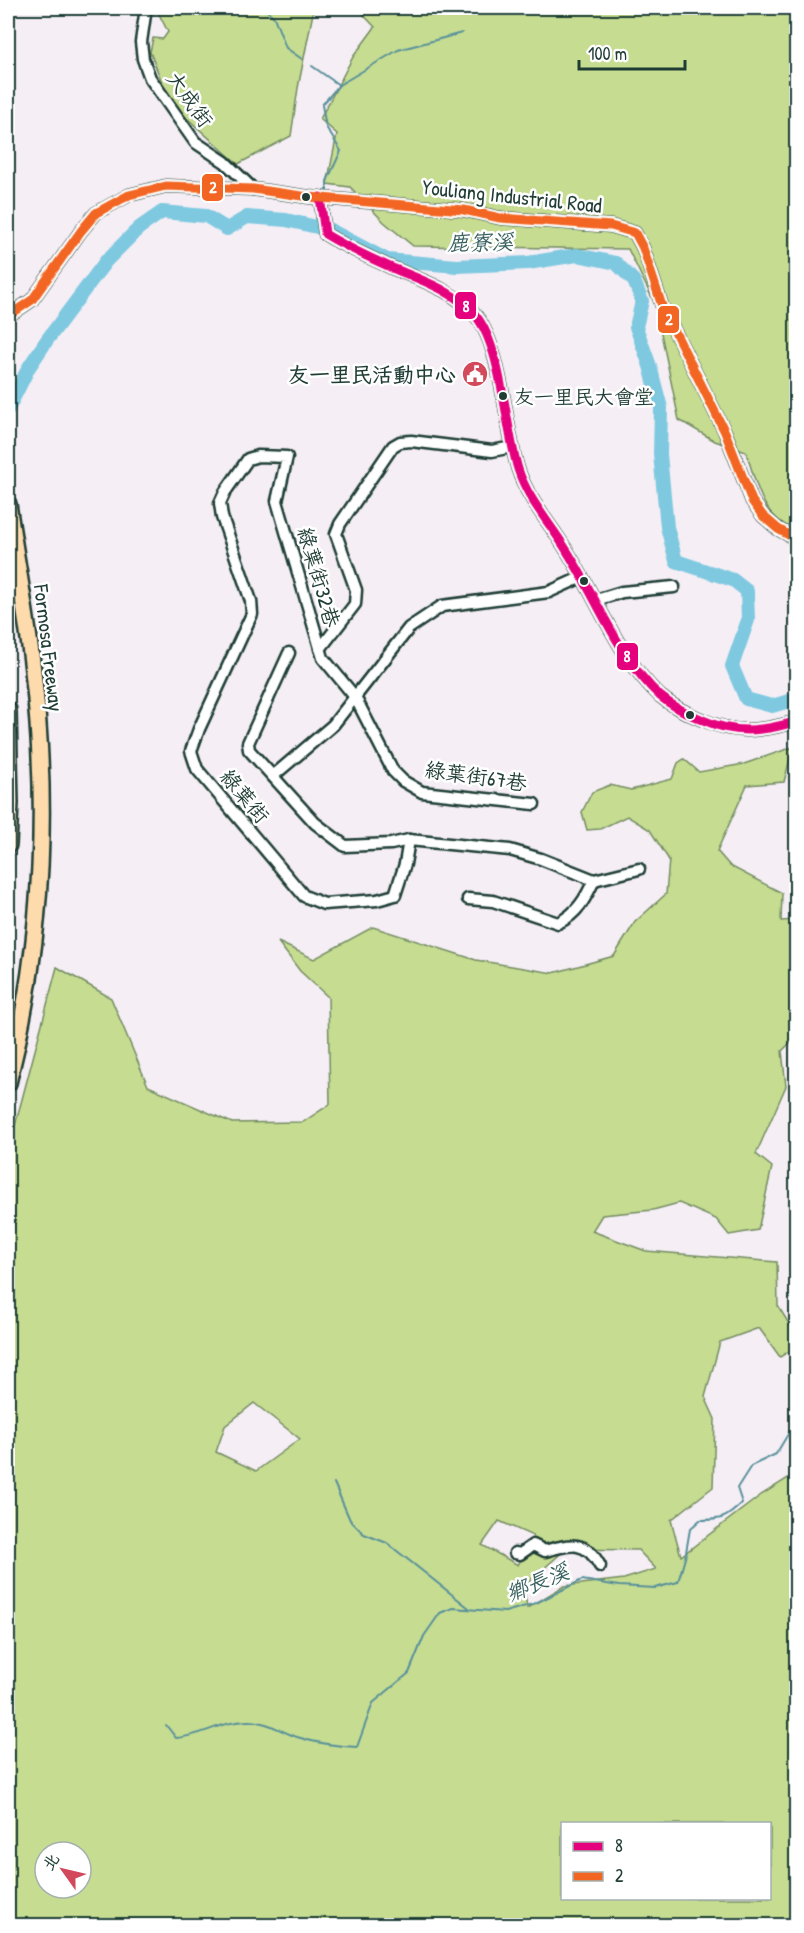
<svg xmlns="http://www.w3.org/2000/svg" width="804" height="1933" font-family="'Patrick Hand','LXGW WenKai TC',sans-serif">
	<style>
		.green { fill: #c6dc91; stroke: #728c62; stroke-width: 1.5; fill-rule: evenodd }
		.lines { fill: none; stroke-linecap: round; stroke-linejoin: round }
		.stream { stroke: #59919b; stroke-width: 2 }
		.river { stroke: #7fc9e0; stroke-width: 14 }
		.minor-casing { stroke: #1f3d34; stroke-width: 15 }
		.highway-casing { stroke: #1f3d34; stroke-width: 20 }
		.minor { stroke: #fff; stroke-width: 10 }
		.highway { stroke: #fedbac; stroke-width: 15 }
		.bus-1-casing { stroke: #fff; stroke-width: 14 }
		.bus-2-casing { stroke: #fff; stroke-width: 14 }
		.bus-1 { stroke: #e5007d; stroke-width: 9 }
		.bus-2 { stroke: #f26522; stroke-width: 9 }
		.bus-dot { fill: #1f3d34; stroke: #fff; stroke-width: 2 }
		.labels { text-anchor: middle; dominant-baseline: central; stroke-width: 5; stroke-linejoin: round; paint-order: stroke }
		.bus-label { font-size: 20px; fill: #1f3d34; stroke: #fff; text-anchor: start }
		.street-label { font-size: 21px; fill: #1f3d34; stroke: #fff }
		.poi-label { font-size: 21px; font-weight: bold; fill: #1f3d34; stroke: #fff; text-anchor: end }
		.water-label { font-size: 22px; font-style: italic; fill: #37605f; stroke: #fff }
		.line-badge { stroke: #fff; stroke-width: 2 }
		.badge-label { font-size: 16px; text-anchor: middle; font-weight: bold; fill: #fff }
	</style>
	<rect width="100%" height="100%" fill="#f6eef5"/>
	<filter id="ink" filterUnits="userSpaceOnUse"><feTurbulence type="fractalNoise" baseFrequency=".0167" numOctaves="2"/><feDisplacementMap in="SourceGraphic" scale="12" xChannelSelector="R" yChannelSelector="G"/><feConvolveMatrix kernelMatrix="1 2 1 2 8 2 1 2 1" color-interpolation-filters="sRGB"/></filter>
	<g filter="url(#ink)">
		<!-- green -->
		<g class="green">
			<path d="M158 8H314L298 88 291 136 238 164 170 103 150 52 153 38 163 39 168 32 158 12Z"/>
			<path d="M357 8H796V531C760 515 758 487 746 452L715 441 679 420 655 304 628 249 413 246 384 222 350 187 327 184 337 134 320 119 353 57 375 27Z"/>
			<path d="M793 747 784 782 747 785 717 851 730 866 782 893 781 921 796 920V1037L782 1051 786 1086 756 1154 772 1167 758 1230 729 1235 716 1219 679 1203 653 1210 602 1215 592 1231 646 1251 777 1262 778 1306 796 1335V1347L780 1357 759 1328 720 1342 705 1397 715 1419 713 1487 671 1520 681 1556 761 1495 796 1473V1925L8 1926V1147L16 1122 57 967 111 998 148 1086 232 1123 303 1122 330 1104 328 997 300 971 278 942 314 959 373 927 476 960 553 973 614 956 635 922 666 894 669 860 650 830 627 816 600 829 587 830 582 812 592 792 610 785 631 790 672 779 678 763 684 759 699 772 744 764ZM254 1403 300 1439 256 1471 216 1452 225 1426ZM499 1521 533 1536 518 1565 482 1545ZM566 1549 638 1550 656 1569 624 1579 564 1586 527 1608 524 1586ZM562 1824H770V1898H562ZM45 1852H81V1888H45Z"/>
		</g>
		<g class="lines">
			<!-- stream -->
			<g class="stream">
				<path d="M264 8 274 17 286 48 302 59"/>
				<path d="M312 66 339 85 322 105 326 127 341 151 327 181V192"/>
				<path d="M339 85 398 50 462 33"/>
				<path d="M328 205 330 230"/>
				<path d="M334 1483 350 1520 364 1534 387 1543 469 1608"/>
				<path d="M166 1725 176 1738C204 1736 220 1721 248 1721 267 1721 280 1731 297 1737 316 1743 337 1746 357 1747L373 1703 409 1673 424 1636 440 1613 453 1608 505 1612 536 1603 582 1580 619 1586 655 1588 678 1582 685 1558 690 1529 700 1520C721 1520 726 1519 742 1503L737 1488 751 1466 776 1454 796 1421"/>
			</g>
			<!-- river -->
			<path class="river" d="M8 409 29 367 47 340 106 261 139 228 162 212 206 216 227 229 247 217 286 220 330 230 387 260 457 266 528 263 577 255 616 263 634 281 642 301 636 327 650 366 661 408 660 454 667 527 676 561 733 580 747 591 748 620 732 666 746 699 772 706 796 699"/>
			<!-- minor casing -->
			<g class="minor-casing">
				<g id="minor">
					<path d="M146 8 141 42 143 59 150 78 195 142 225 162 253 189"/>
					<path d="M320 197 325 234C346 247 368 257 390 267 421 280 454 290 476 316 502 348 505 427 518 469 528 500 550 523 567 551 597 598 618 657 660 696 673 707 688 714 703 720 721 728 741 732 761 729 773 728 785 724 796 722"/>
					<path d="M8 316 32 300 81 231 96 213 129 195 166 186 253 189 309 197 464 210 500 218 611 226 635 233 643 248 662 306 725 432 752 501 763 516 778 529 796 539"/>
					<path d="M596 600 622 592 674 587"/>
					<path d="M320 649 355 604 356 590 336 534 340 524 393 446 400 442 411 441 492 451 512 447"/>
					<path d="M289 653 248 743 249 750 315 823 345 846 391 844 409 840 510 850 541 859 594 880"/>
					<path d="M273 776 333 725 409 628 442 606 549 592 582 577"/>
					<path d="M409 840 405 864 395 895 377 900 324 904 304 896 197 769 191 751 199 729 252 614 251 601 222 517 220 503 225 492 248 459 258 456 287 457 277 501 323 658 355 697 393 771 403 781 422 792 534 804"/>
					<path d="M594 880 639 869"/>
					<path d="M468 899 493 901 558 923C577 914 586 898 594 880"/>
					<path d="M515 1553 520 1554 533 1545 545 1551C570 1544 586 1539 600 1566"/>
				</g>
			</g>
			<!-- highway casing -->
			<g class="highway-casing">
				<g id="highway">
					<path d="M8 504C16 560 27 616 33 671 49 809 42 949 8 1083"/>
					<path d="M8 710 10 803 8 845"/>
				</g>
			</g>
			<!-- minor -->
			<use href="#minor" class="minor"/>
			<!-- highway -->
			<use href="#highway" class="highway"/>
			<!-- bus-1 casing -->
			<g class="bus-1-casing">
				<path id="bus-1" d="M320 197 325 234C346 247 368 257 390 267 421 280 454 290 476 316 502 348 505 427 518 469 528 500 550 523 567 551 597 598 618 657 660 696 673 707 688 714 703 720 721 728 741 732 761 729 773 728 785 724 796 722"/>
			</g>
			<!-- bus-2 casing -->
			<g class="bus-2-casing">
				<path id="bus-2" d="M8 316 32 300 81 231 96 213 129 195 166 186 253 189 309 197 464 210 500 218 611 226 635 233 643 248 662 306 725 432 752 501 763 516 778 529 796 539"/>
			</g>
			<!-- bus-1 -->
			<use href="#bus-1" class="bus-1"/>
			<!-- bus-2 -->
			<use href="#bus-2" class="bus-2"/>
		</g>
	</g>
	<!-- icons -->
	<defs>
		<g id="civic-disc" transform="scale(1.35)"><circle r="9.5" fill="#d1495b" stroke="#fff"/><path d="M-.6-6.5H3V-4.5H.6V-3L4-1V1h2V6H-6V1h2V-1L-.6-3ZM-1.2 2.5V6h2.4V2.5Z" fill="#fff"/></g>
	</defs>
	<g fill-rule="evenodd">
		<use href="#civic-disc" x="475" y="374"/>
	</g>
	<!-- markers -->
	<g class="bus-dot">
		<circle cx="306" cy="197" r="5"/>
		<circle cx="503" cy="396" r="5"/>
		<circle cx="584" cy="581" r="5"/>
		<circle cx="690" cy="715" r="5"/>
	</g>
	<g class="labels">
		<!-- bus labels -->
		<g class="bus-label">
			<text x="514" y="396">友一里民大會堂</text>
		</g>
		<!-- street labels -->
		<g class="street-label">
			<text transform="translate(190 99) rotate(54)">大成街</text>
			<text transform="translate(512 196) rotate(6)">Youliang Industrial Road</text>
			<text transform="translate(319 577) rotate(74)">綠葉街32巷</text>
			<text transform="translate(49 648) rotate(83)">Formosa Freeway</text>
			<text transform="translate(476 776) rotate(8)">綠葉街67巷</text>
			<text transform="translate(245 796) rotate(50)">綠葉街</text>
		</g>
		<!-- poi labels -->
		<g class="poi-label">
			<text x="456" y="374">友一里民活動中心</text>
		</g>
		<!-- water labels -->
		<g class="water-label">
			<text transform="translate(480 242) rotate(-1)">鹿寮溪</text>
			<text transform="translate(537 1582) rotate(-22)">鄉長溪</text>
		</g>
	</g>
	<g class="line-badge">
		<rect x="201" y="173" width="23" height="29" rx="6" fill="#f26522"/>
		<rect x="454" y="291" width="23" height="29" rx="6" fill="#e5007d"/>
		<rect x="657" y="305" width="23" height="29" rx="6" fill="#f26522"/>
		<rect x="616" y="642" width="23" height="29" rx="6" fill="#e5007d"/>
	</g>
	<g class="badge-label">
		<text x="213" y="193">2</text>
		<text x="466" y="312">8</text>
		<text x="669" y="325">2</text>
		<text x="627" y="662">8</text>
	</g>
	<!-- margin -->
	<rect width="804" height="1933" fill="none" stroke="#fff" stroke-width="30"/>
	<rect x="15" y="15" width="774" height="1903" fill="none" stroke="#1f3d34" stroke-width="2" filter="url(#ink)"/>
	<!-- legend -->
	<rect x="561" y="1822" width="210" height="78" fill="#ffffff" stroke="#a5b1ae" stroke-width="1.5"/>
	<rect x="573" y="1842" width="30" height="9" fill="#e5007d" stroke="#a5b1ae" stroke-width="1.5"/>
	<text x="615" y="1852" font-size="18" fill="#1f3d34">8</text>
	<rect x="573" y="1872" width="30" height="9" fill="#f26522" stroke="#a5b1ae" stroke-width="1.5"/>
	<text x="615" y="1882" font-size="18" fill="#1f3d34">2</text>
	<!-- north arrow -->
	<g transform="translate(63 1870) rotate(304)"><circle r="28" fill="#ffffff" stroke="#a5b1ae" stroke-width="1.5"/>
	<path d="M0-4.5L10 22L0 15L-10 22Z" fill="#d1495b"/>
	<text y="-9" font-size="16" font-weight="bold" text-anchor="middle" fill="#1f3d34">北</text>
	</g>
	<!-- scale -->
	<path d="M579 60v9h106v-9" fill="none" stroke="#1f3d34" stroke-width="3"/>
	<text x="588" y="60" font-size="18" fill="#1f3d34" stroke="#ffffff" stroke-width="4.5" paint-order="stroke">100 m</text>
</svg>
